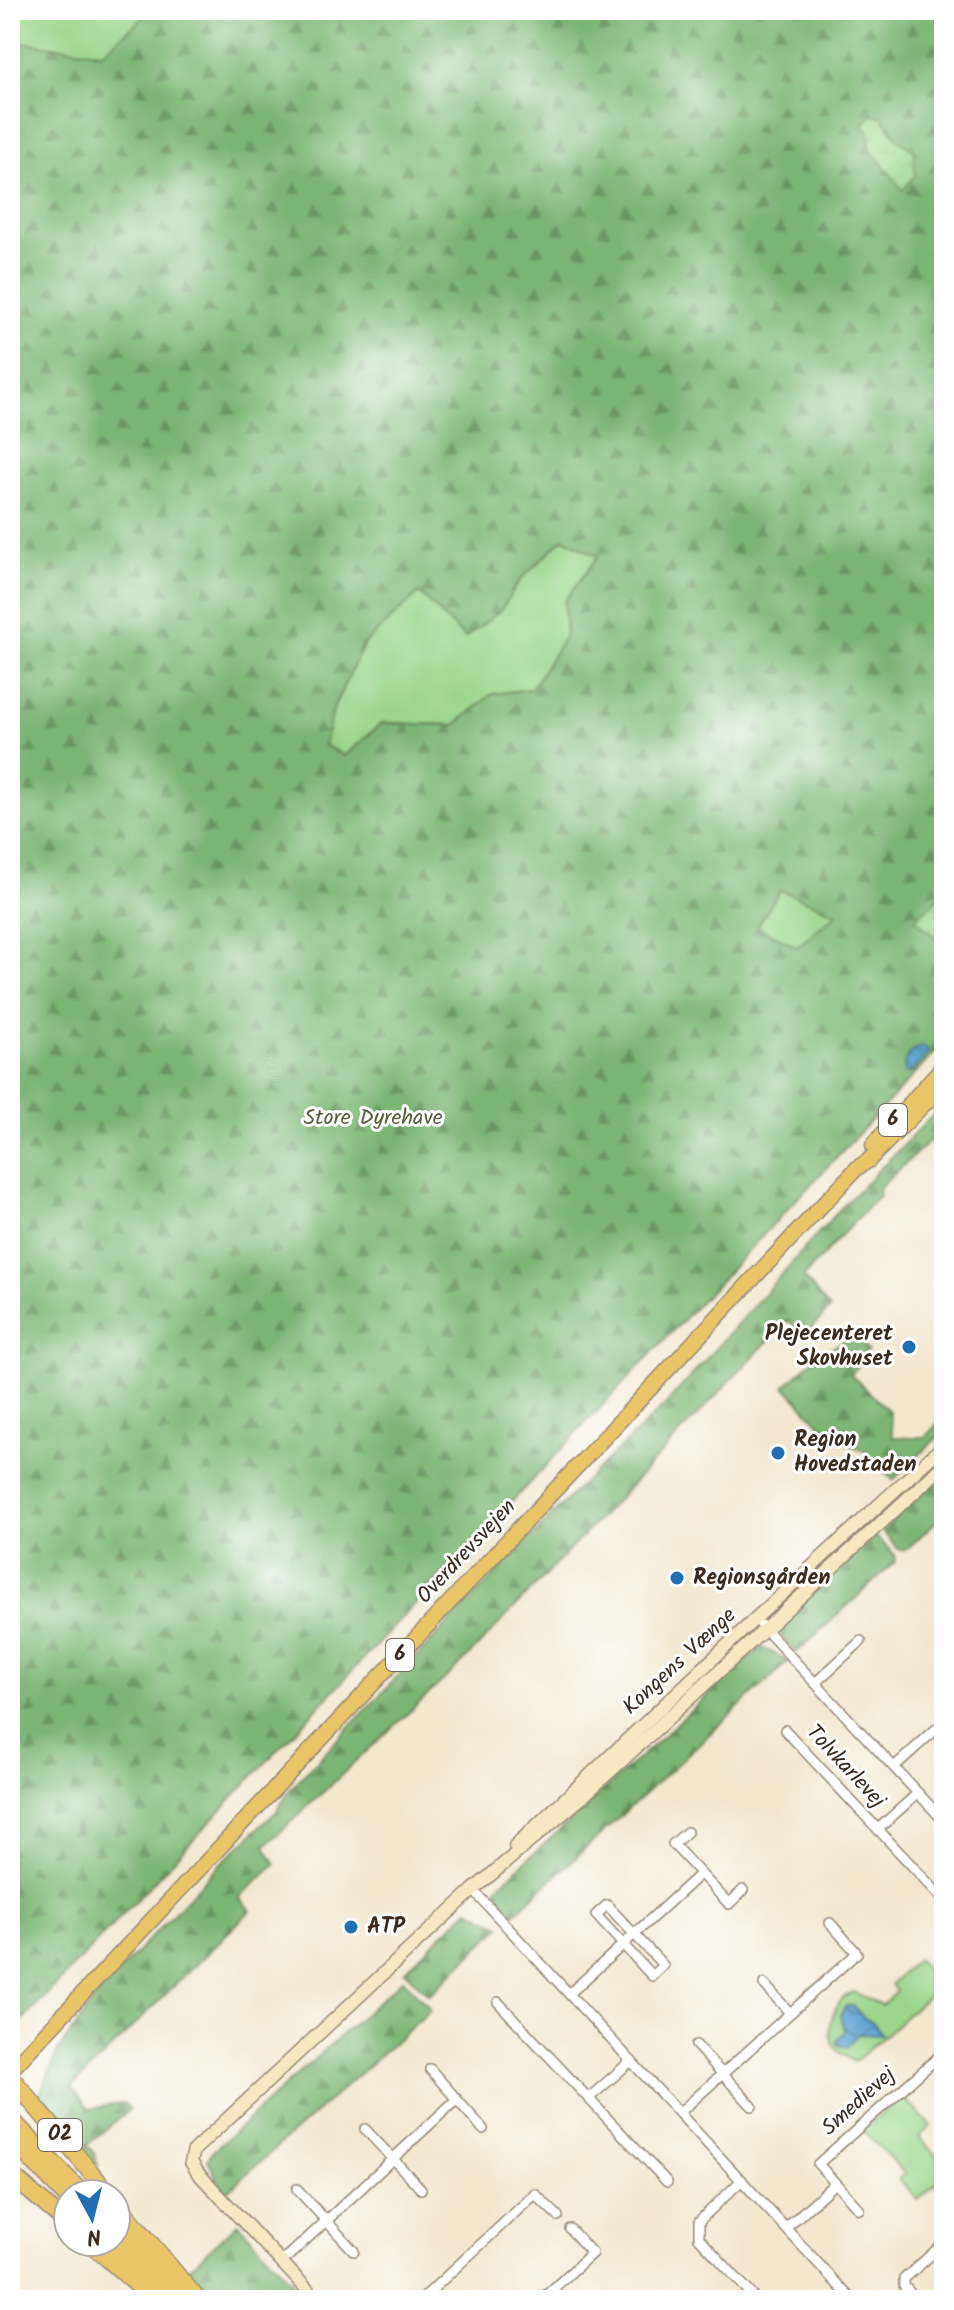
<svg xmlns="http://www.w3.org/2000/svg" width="954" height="2310" font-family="Kalam,sans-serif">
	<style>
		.green { fill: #9ad589; stroke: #6a8054; stroke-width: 2 }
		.forest { fill: url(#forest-firs); stroke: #5b704a; stroke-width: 2; fill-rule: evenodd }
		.wetland { fill: url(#wetland-marsh); stroke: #6a8054; stroke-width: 2 }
		.water { fill: url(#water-waves); stroke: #4a6677; stroke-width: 2 }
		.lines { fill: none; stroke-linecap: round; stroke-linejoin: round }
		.street-casing { stroke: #978877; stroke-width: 12 }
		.secondary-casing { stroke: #978877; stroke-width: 15 }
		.primary-casing { stroke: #978877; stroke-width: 17 }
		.highway-casing { stroke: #978877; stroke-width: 19 }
		.street { stroke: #fff; stroke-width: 9 }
		.secondary { stroke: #f7e8c3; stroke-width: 12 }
		.primary { stroke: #ebc669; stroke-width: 14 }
		.highway { stroke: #ebc669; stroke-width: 16 }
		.poi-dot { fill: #1f6fb2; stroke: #fff; stroke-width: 3 }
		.labels { text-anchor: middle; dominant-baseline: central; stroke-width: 6; stroke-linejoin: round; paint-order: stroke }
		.shield { fill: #fff; stroke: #766a62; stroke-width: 2 }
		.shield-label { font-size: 20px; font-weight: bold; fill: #3b2a1e }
		.park-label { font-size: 22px; fill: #585d3e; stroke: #fff }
		.poi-label { font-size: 22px; font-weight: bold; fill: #3b2a1e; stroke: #fff; text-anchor: start }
		.street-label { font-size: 22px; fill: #3b2a1e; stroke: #fff }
	</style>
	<defs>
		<pattern id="forest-firs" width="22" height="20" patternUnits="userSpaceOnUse" patternTransform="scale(2)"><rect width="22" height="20" fill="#7bb675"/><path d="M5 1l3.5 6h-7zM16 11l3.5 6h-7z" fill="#66945f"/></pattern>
		<pattern id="wetland-marsh" width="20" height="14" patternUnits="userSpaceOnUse" patternTransform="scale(2)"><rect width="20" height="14" fill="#9ad589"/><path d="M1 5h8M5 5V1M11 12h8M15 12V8" fill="none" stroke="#86b776"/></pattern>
		<pattern id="water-waves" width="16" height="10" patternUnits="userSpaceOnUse" patternTransform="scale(2)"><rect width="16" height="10" fill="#5aa2d0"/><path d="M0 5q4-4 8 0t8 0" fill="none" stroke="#4c84a8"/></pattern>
	</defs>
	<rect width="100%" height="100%" fill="#fff"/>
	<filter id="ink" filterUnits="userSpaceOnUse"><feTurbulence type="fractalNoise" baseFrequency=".0125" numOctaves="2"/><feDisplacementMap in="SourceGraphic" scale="16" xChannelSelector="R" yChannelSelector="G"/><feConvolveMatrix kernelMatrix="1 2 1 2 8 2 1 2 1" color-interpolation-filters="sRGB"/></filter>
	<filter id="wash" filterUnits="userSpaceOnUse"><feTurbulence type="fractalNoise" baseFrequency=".006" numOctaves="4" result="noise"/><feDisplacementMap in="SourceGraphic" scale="32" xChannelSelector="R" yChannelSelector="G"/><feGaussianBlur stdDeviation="1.8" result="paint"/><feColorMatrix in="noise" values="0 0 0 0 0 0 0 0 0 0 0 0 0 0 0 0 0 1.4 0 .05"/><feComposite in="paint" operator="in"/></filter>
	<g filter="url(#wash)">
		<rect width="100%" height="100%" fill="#f3e7d0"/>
		<!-- green -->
		<g class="green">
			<path d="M10 10H153L102 53 10 41Z"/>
			<path d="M564 538 598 556 564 602 566 634 531 689 492 694 455 725 382 723 344 756 324 745 335 704 364 644 419 593 500 611 521 579Z"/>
			<path d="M780 889 837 913 797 947 756 927Z"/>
			<path d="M917 1959 940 1985 855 2062C849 2058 839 2054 834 2046 824 2029 835 1997 854 1992L881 2005 897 1992 891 1984Z"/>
			<path d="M902 2096 931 2126 919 2137 944 2164V2176L918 2200 899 2179 905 2174 863 2130Z"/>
		</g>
		<!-- forest -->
		<g class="forest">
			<path d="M153 10H944V893L915 919 944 945V1043L10 2034V41L102 52ZM564 538 598 556 564 602 566 634 531 689 492 694 455 725 382 723 345 756 324 745 335 704 364 644 419 593 465 638 500 611 521 579ZM780 890 837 913 797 947 757 927Z"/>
			<path d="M943 1105 944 1134 934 1137 878 1189 880 1195C853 1221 829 1250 803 1277L830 1309 804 1336 788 1320 462 1663 265 1846 276 1864 239 1898 251 1910 72 2087 89 2109 124 2103 130 2109 87 2145 93 2151 99 2167 37 2100 58 2051 98 1994 217 1867 276 1812 291 1788 577 1489 667 1403 836 1213Z"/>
			<path d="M854 1336 868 1350 851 1375 889 1411 893 1437H925L944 1417V1431L893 1480 864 1451 830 1435 785 1386 820 1353Z"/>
			<path d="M944 1473V1514L907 1549 899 1550 882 1531Z"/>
			<path d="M875 1536 895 1555 896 1561 796 1653 781 1636 785 1616Z"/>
			<path d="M761 1647 789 1661 510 1918 497 1887Z"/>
			<path d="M469 1909 501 1926 429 1995 404 1971Z"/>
			<path d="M403 1979 431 2010 224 2194 208 2160 211 2153Z"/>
			<path d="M238 2223 309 2300H206L183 2274Z"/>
		</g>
		<!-- wetland -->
		<g class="wetland">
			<path d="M871 115 883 117 898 140 914 151 915 175 903 190 871 150 869 134 863 124Z"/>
			<path d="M944 893V945L915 919Z"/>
		</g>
		<!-- water -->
		<g class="water">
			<path d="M924 1047 928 1050V1054L911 1072 905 1073C901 1060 911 1048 924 1047Z"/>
			<path d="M846 2006H853L864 2018 875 2024 881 2035 858 2034 847 2048 838 2044 837 2040 845 2032 840 2015Z"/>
		</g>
	</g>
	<g filter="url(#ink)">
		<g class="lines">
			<!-- street casing -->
			<g class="street-casing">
				<g id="street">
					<path d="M761 1625 944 1821"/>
					<path d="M815 1683 861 1641"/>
					<path d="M785 1730 944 1900"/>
					<path d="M894 1767 944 1722"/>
					<path d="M878 1829 918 1793"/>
					<path d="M687 1832 673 1844 729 1904 743 1890"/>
					<path d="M473 1890 852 2300"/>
					<path d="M607 1905 663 1965 652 1976 596 1915Z"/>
					<path d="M764 1984 790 2013"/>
					<path d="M569 1994 700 1874"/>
					<path d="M498 2002 667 2182"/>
					<path d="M696 2045 752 2106"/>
					<path d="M430 2069 483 2129"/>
					<path d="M589 2098 631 2061"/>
					<path d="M679 2113 857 1953 830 1923"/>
					<path d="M365 2129 421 2189"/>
					<path d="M742 2180 699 2221V2238L757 2300"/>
					<path d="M297 2189 354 2251"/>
					<path d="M859 2209 818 2164 944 2052"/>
					<path d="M786 2228 835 2183"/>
					<path d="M282 2262 456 2100"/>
					<path d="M421 2300 535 2194 558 2216"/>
					<path d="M541 2300 592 2253 570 2229"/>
					<path d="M916 2300 904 2286V2279L944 2243"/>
				</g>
			</g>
			<!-- secondary casing -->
			<g class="secondary-casing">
				<g id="secondary">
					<path d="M515 1846 755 1619 944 1445"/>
					<path d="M317 2300 198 2173 191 2162 194 2150 473 1890 580 1799 944 1465"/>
				</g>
			</g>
			<!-- primary casing -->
			<g class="primary-casing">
				<g id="primary">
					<path d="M873 1145 944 1065"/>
					<path d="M10 2071 857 1168 868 1161 944 1084"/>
				</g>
			</g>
			<!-- highway casing -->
			<g class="highway-casing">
				<g id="highway">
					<path d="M10 2076 109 2194"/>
					<path d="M10 2118 83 2194"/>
					<path d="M10 2138 68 2198"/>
					<path d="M10 2174 68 2224"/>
					<path d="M116 2202 198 2300"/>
					<path d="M116 2228 185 2299"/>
					<path d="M89 2242 154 2300"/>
					<path d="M111 2242 167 2300"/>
				</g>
			</g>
			<!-- street -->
			<use href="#street" class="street"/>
			<!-- secondary -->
			<use href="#secondary" class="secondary"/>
			<!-- primary -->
			<use href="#primary" class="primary"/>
			<!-- highway -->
			<use href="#highway" class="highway"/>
		</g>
	</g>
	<!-- markers -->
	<g class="poi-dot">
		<circle cx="909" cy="1347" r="8"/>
		<circle cx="778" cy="1453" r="8"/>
		<circle cx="677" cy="1578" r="8"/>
		<circle cx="351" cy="1927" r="8"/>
	</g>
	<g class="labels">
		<!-- shield labels -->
		<g class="shield">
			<rect x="879" y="1104" width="28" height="32" rx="6"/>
			<rect x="386" y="1639" width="28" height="32" rx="6"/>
			<rect x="38" y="2119" width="44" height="32" rx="6"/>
		</g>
		<g class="shield-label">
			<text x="893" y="1120">6</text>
			<text x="400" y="1655">6</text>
			<text x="60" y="2135">O2</text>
		</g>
		<!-- park labels -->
		<g class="park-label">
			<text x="373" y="1118">Store Dyrehave</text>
		</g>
		<!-- poi labels -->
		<g class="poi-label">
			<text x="893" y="1334" text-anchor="end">Plejecenteret<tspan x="893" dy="25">Skovhuset</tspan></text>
			<text x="794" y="1440">Region<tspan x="794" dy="25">Hovedstaden</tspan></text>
			<text x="693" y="1578">Regionsgården</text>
			<text x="367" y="1927">ATP</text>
		</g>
		<!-- street labels -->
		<g class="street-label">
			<text transform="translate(467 1552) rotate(-47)">Overdrevsvejen</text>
			<text transform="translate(680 1662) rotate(-43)">Kongens Vænge</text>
			<text transform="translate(845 1767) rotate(47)">Tolvkarlevej</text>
			<text transform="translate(859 2102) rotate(-42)">Smedievej</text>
		</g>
	</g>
	<!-- margin -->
	<rect width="954" height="2310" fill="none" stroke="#fff" stroke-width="40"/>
	<!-- north arrow -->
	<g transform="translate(92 2218) rotate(173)"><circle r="38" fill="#ffffff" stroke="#b1aaa5" stroke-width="2"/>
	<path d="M0-6L14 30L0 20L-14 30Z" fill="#1f6fb2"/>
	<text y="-12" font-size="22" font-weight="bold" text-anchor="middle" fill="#3b2a1e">N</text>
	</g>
</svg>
